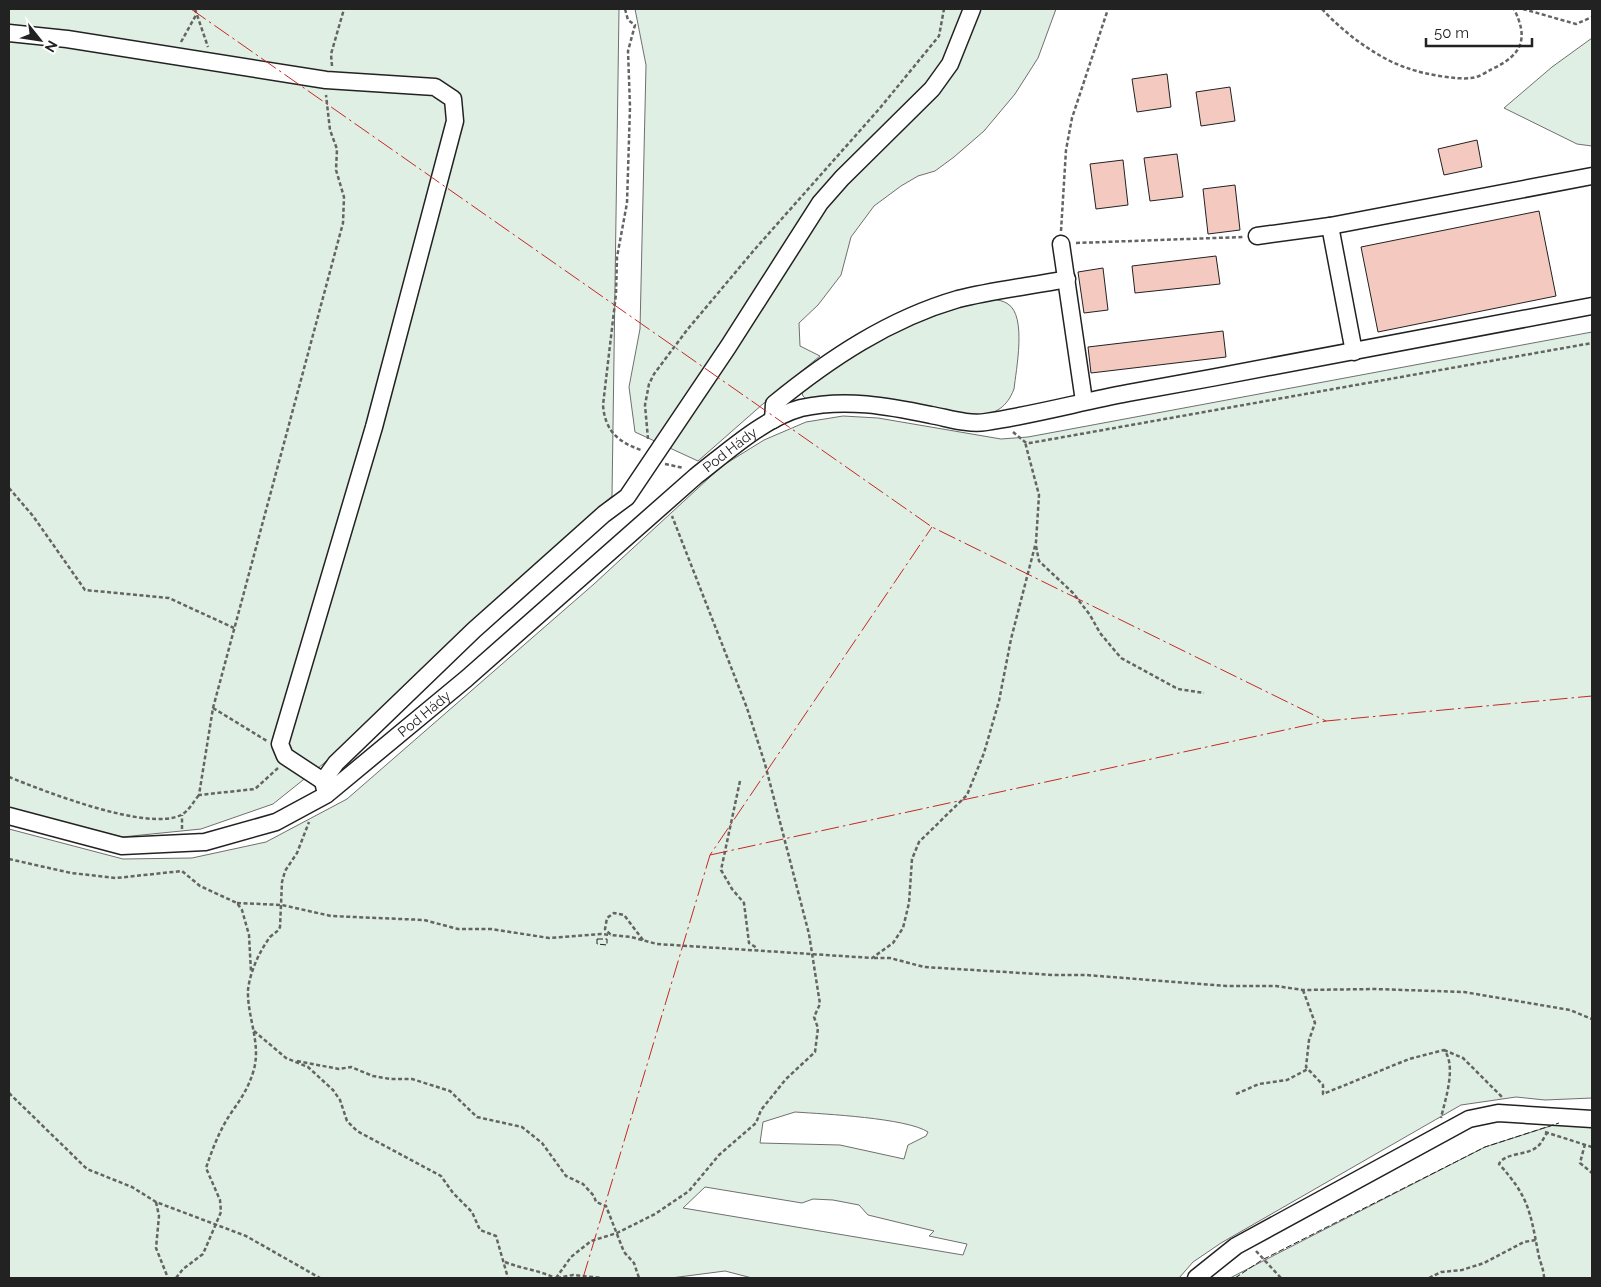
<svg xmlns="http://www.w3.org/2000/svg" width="1601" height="1287" font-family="Raleway,sans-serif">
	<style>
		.green { fill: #e0efe3; stroke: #6f6f6f; fill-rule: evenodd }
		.building { fill: #f3c9c0; stroke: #222 }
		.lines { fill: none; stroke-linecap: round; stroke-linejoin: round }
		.minor-casing { stroke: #222; stroke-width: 19 }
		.path { stroke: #646464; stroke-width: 2.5; stroke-dasharray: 4 2.5; stroke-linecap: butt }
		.minor { stroke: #fff; stroke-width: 16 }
		.fence { stroke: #222; stroke-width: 1; stroke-dasharray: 6 2.5; stroke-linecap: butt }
		.power { stroke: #c62828; stroke-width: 1; stroke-dasharray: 18 4 2.5 4; stroke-linecap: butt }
		.labels { text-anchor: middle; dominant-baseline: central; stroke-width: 4; stroke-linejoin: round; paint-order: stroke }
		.street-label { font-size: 14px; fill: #222; stroke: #fff }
	</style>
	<rect width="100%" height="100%" fill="#fff"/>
	<!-- green -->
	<g class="green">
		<path d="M9 9H619L612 496 323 764 273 804 201 829 122 837 9 808Z"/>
		<path d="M635 9H1056L1038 58 1015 94 984 131 954 157 935 171 918 176 901 186 874 206 851 237 841 275 818 305 799 323 800 346 820 356 780 389 698 461 635 432 629 387 640 329 646 65Z"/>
		<path d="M1592 38V146L1577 144 1504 108 1552 67Z"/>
		<path d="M993 299C998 300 1004 301 1008 304 1027 316 1016 370 1014 389 1007 407 996 414 977 416L806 399 803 396 802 393C814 379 830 370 845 361 891 332 940 310 993 299Z"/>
		<path d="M1592 332V1098L1545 1100 1516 1097 1461 1105 1221 1243 1193 1262 1179 1278H752L725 1271 671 1278H9V829L123 859 192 858 266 842 347 799 594 584 722 466 764 440 806 422 843 416 878 418 1001 439 1028 437ZM795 1112C824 1114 907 1118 928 1132L926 1136 908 1145 904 1159 840 1145 760 1143 763 1122ZM705 1187 802 1203 813 1199 833 1200 859 1205 868 1215 934 1231 929 1236 967 1244 963 1255 683 1208Z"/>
		<path d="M1560 1123 1592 1125V1278H1230L1485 1147Z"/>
	</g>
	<!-- building -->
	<g class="building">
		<path d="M1167 74 1171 107 1137 112 1132 79Z"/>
		<path d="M1230 87 1235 121 1201 126 1196 92Z"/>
		<path d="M1477 140 1482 167 1444 175 1438 149Z"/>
		<path d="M1177 154 1183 197 1150 201 1144 158Z"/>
		<path d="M1123 160 1128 205 1096 209 1090 164Z"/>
		<path d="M1235 185 1240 230 1208 234 1203 189Z"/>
		<path d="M1539 211 1556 296 1378 332 1361 247Z"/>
		<path d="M1216 256 1220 284 1135 293 1132 266Z"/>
		<path d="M1103 268 1108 310 1084 313 1078 272Z"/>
		<path d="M1223 331 1226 357 1091 373 1088 347Z"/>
	</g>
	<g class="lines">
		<!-- minor casing -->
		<g class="minor-casing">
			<g id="minor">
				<path d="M9 33 67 39 326 80 435 87 453 99 455 121 374 427 280 744 285 756 323 781"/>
				<path d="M1330 226 1354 352"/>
				<path d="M1257 236 1330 226 1592 176"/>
				<path d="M1061 244 1084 401"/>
				<path d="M773 420 774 404C829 359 889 319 958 299 994 290 1031 286 1067 279"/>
				<path d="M325 790 323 781 336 763 474 630 604 514 627 497 728 347 820 203 842 178 932 89 950 64 972 9"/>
				<path id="s1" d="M9 816 122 846 205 842 276 822 326 795 466 679 696 476C726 453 764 418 801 408 845 398 888 406 931 415 948 418 968 425 986 422 1033 415 1081 402 1128 393 1283 365 1438 336 1592 306"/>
				<path d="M1196 1278 1236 1246 1469 1119 1498 1113 1592 1119"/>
			</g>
		</g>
		<!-- path -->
		<g class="path">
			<path d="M195 9 208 47"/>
			<path d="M625 9 628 20 635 25 628 51 630 107 627 203 617 257 616 294 603 405C605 431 618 442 641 450"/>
			<path d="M1322 9C1344 33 1378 59 1410 69 1424 74 1457 80 1471 78 1478 78 1486 72 1492 69 1522 55 1529 39 1514 9"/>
			<path d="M1523 9 1576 24 1592 17"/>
			<path d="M181 42 196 15"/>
			<path d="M332 66 331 54 344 9"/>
			<path d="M1061 231 1066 150 1072 118 1108 9"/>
			<path d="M1076 243 1243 237"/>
			<path d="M1013 432 1025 442 1030 443 1592 343"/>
			<path d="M648 439 645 405 649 384 654 374 687 330 755 249 880 108 939 36 944 9"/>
			<path d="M665 464 684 468"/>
			<path d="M9 488 33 516 85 590 169 598 234 628"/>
			<path d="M1036 546 1039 561 1073 593 1090 615 1100 633 1121 658 1178 689 1204 693"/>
			<path d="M213 708 267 741"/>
			<path d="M278 768 255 789 199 795 213 708 343 223 344 197 336 170 337 149 330 130 326 95"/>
			<path d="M9 777C44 791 147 832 181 815 188 812 194 801 199 795"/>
			<path d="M740 781 721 870 732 889 744 903 749 943 757 948"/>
			<path d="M182 829V815"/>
			<path d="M9 859 71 873 116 878 182 871 200 886 237 903 242 910 249 935 251 972"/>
			<path d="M237 903 282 905 331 916 424 920 458 929H491L549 938 601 934 611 935"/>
			<path d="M643 940 624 915 614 913 607 918 605 929 611 935 631 937 657 944 872 958 893 943 903 928 909 903 912 859 919 842 967 795 984 753 999 701 1011 639 1036 542 1039 495 1025 442"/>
			<path d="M874 958H890L924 967 1054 975H1086L1227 986H1276L1303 990 1375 989 1464 992 1570 1010 1592 1019"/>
			<path d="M1303 990 1315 1023 1309 1040 1306 1067 1323 1085V1094L1409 1059 1444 1050C1457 1066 1445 1100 1441 1118"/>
			<path d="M254 1031 286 1058 308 1067 333 1090 340 1100 347 1121 357 1131 441 1176 453 1193 472 1212 480 1230 496 1236 508 1278"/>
			<path d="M1444 1050 1463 1058 1503 1098"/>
			<path d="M297 1061 339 1069 351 1067 373 1076 390 1079H412L450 1091 477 1117 522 1127 542 1143 566 1176 583 1184 594 1196 596 1202 606 1206 624 1252 634 1263 639 1278"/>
			<path d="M9 1093 87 1169 132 1187 156 1202 246 1236 320 1278"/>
			<path d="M1236 1094 1259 1084 1287 1080 1308 1069"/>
			<path d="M1545 1132 1592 1147"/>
			<path d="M1585 1144 1580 1163 1592 1173"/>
			<path d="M156 1202 159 1216 156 1248 168 1278"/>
			<path d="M1256 1251 1281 1278"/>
			<path d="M505 1262C522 1269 539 1270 555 1278"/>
			<path d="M176 1278 183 1269 203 1254 221 1212 220 1200 206 1168C212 1150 219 1132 229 1116 240 1100 249 1088 254 1069 261 1043 247 1016 248 990 250 972 259 952 270 937 274 933 278 932 280 927L282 882 285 871 297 853 309 822"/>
			<path d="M556 1278 571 1257 591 1241 617 1233 655 1214 689 1191 719 1155 756 1123 761 1110 786 1079 815 1052 818 1028 814 1017 820 1004 809 934 765 764 747 708 672 516"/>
			<path d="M557 1278 573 1275 602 1278"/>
			<path d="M1429 1278 1441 1272 1462 1270 1484 1263 1524 1242 1536 1240"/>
			<path d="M1544 1278C1544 1269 1539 1260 1538 1252 1530 1210 1528 1196 1499 1164 1505 1152 1528 1156 1538 1146 1542 1143 1544 1137 1547 1133"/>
		</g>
		<!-- minor -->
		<use href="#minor" class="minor"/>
		<!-- fence -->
		<g class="fence">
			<path d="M597 939H607V945L597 944Z"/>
			<path d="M1235 1278 1262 1260 1485 1147 1559 1123"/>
		</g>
		<!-- power -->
		<g class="power">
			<path d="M191 9 932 527 1326 721"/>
			<path d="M710 855 1326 721 1592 696"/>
			<path d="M583 1278 710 855 932 527"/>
		</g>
	</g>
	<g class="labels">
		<!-- street labels -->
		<g class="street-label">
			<text stroke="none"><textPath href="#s1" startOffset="862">Pod Hády</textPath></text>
			<text stroke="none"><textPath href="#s1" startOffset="458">Pod Hády</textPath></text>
		</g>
	</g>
	<!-- border -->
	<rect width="1601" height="1287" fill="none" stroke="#222222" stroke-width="20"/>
	<!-- north arrow -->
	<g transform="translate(40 40) rotate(120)" stroke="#ffffff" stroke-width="4" paint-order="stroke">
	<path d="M0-4L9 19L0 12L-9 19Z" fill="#222222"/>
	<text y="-8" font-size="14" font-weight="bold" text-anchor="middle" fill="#222222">N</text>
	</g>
	<!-- scale -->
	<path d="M1426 38v8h106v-8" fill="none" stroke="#222222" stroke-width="2.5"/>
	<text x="1434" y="38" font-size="15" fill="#222222" stroke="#ffffff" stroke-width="4" paint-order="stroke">50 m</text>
</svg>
